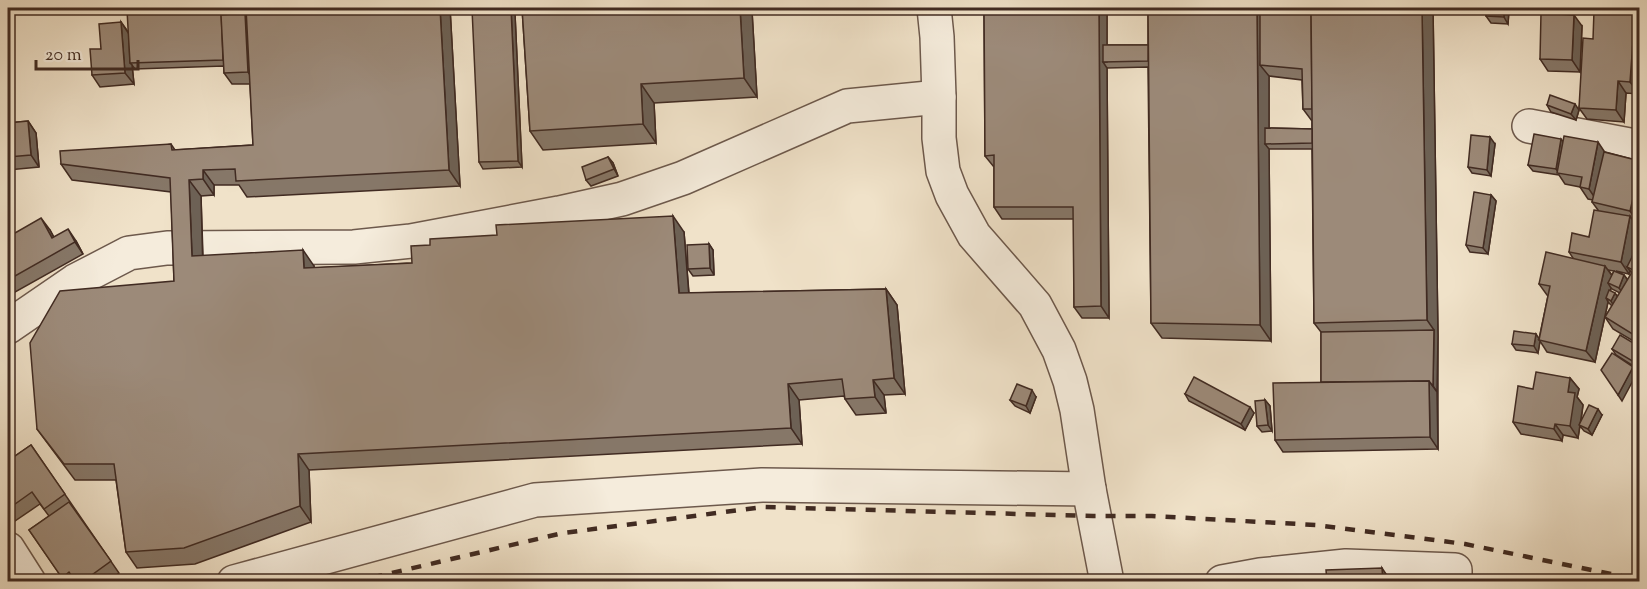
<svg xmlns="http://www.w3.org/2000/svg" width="1647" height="589" font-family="'Sorts Mill Goudy',serif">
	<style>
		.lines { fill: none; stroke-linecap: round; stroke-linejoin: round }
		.minor-casing { stroke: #6d594c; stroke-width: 36 }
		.path { stroke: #412b22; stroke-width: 4; stroke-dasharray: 1.5 3; stroke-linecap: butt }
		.minor { stroke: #f5ecdc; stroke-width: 33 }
		.rail { stroke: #412b22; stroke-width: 4.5; stroke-dasharray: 10 10; stroke-linecap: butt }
		.wall { fill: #867768; stroke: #412b22; stroke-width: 1.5; fill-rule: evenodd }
		.shaded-wall { fill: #6d6155; stroke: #412b22; stroke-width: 1.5 }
		.building { fill: #9c8a79; stroke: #412b22; stroke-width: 1.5 }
	</style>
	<rect width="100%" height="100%" fill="#f0e2c9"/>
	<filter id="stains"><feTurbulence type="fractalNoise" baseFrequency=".00333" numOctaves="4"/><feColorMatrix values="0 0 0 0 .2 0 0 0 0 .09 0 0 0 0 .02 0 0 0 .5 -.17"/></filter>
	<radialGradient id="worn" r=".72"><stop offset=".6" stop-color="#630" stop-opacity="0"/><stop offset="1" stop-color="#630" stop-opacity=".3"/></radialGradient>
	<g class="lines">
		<!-- minor casing -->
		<g class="minor-casing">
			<g id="minor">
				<path d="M934 8 937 37 939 97V138L943 171 952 195 974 235 1035 305 1059 350 1070 381 1077 410 1089 489 1107 582"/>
				<path d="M1529 126 1640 147"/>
				<path d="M8 327 75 281 129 253 167 248 354 247 411 241 559 213 622 199 683 178 847 106 939 97"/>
				<path d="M8 549 29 582"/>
				<path d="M234 582 535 500 762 485 1089 489"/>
				<path d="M1222 582 1260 575 1346 566 1455 570V582"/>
			</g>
		</g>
		<!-- path -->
		<path class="path" d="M1488 576 1521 582"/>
		<!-- minor -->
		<use href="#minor" class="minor"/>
		<!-- rail -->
		<path class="rail" d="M353 582 563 533 763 507 1093 516H1152L1316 525 1465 544 1640 580"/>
	</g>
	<!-- wall -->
	<g class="wall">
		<path d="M169 8H221L225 14 246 15 450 8 460 186 247 197 239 185H214V195L201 196 203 256 314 266V268L412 263 684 232 689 293 886 289 897 305 905 394 884 395 886 413 856 415 845 399 844 396 799 400 802 444 309 470 311 522 195 564 137 568 126 552 116 480H75L37 429 174 281 171 192 72 180 61 164 171 144 175 150 253 145 250 84H232L224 73V66L135 69 132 65 134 84 100 87 92 75 101 49 121 22 129 33 170 9Z"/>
		<path d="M522 8H749L752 11 757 97 654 103 656 143 543 150 530 131Z"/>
		<path d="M984 8H1107V45H1148V10H1132L1131 8H1433L1438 336V449L1283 452 1275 440 1321 382V332L1314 323 1312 149H1269L1271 341 1162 338 1151 323 1148 67 1107 68 1109 318H1082L1074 307V219H1002L994 207V167L985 156ZM1269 76 1302 80 1303 109 1312 121V129L1269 128Z"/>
		<path d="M1487 8H1507L1509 10 1508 24 1491 23 1486 16Z"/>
		<path d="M515 14 522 167 483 169 479 162Z"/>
		<path d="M1635 14 1640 20 1639 94 1626 93 1624 122 1587 119 1579 108 1593 39Z"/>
		<path d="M1582 26 1580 72 1548 71 1540 59Z"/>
		<path d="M1547 105 1579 110 1576 120 1551 112Z"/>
		<path d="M28 121 36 133 39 167 8 170V123Z"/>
		<path d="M1563 141 1640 161V218L1638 223 1633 222 1638 228 1633 255 1640 258V345L1613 329 1605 317 1612 306 1608 302 1595 362 1547 352 1540 341 1538 353 1516 350 1512 344 1539 339 1548 296 1547 295 1539 284 1573 258 1569 252 1589 237 1598 210 1592 202 1593 200 1588 199 1580 187 1565 184 1559 175 1533 171 1528 165ZM1608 270 1614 271 1612 275ZM1616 271 1629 274 1630 271 1632 273 1628 280 1624 275ZM1611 288 1612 289 1620 293 1618 296 1610 291Z"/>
		<path d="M1495 144 1491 176 1472 173 1468 167Z"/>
		<path d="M608 157 613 163 618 176 591 186 586 180Z"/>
		<path d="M1491 195 1496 201 1488 254 1470 252 1466 245Z"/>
		<path d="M50 230 54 237 76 241 83 254 8 296V237Z"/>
		<path d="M709 244 713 250 714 275 693 276 688 269Z"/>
		<path d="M1640 347V366L1638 369 1616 355 1612 349Z"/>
		<path d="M1570 378 1579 389 1577 397 1583 405 1581 422 1602 415 1592 435 1584 431 1580 426 1578 438 1563 435 1562 441 1521 434 1513 422 1533 389Z"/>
		<path d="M1185 394 1254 413 1245 430 1189 401Z"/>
		<path d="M1036 397 1030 413 1015 406 1010 400Z"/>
		<path d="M1265 400 1270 406 1272 431 1262 432 1257 426Z"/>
		<path d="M31 445 119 573 107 582H65L29 530 49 516 40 504 9 525 8 524V461Z"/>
	</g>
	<!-- shaded-wall -->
	<g class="shaded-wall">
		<path d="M221 8 225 14 227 66 223 60Z"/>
		<path d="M440 8H450L460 186 449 170Z"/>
		<path d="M511 8 515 14 522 167 518 161Z"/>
		<path d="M740 8H749L752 11 757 97 744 78Z"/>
		<path d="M1099 8H1107V62H1103L1107 68 1109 318 1101 306Z"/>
		<path d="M1257 8H1268L1260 65 1269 76V143L1265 144 1269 149 1271 341 1260 325Z"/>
		<path d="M1422 8H1433L1438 336 1437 392 1433 386 1434 330 1427 320Z"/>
		<path d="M1504 8H1507L1509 10 1508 24 1504 17Z"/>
		<path d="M245 13 253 25 256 84 248 72Z"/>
		<path d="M1635 14 1640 20 1639 94 1630 82Z"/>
		<path d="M1574 15 1582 26 1580 72 1572 60Z"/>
		<path d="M121 22 129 34 130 63 132 65 134 84 125 73Z"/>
		<path d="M1618 81 1626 93 1624 122 1616 110Z"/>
		<path d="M641 84 654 103 656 143 643 124Z"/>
		<path d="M1575 104 1579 110 1576 120 1571 114Z"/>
		<path d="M28 121 36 133 39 167 31 155Z"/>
		<path d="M1490 137 1495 144 1491 176 1487 170Z"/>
		<path d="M1561 139 1566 145 1559 173 1556 169Z"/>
		<path d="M1598 142 1606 154 1597 201 1589 189Z"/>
		<path d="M608 157 613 163 618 176 614 169Z"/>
		<path d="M1640 169V218L1638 223 1630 211Z"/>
		<path d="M203 170 214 185V195L203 179Z"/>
		<path d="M189 180 201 196 203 272 192 256Z"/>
		<path d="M1491 195 1496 201 1488 254 1483 248Z"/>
		<path d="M673 216 684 232 690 309 679 293Z"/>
		<path d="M1630 216 1638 228 1630 268 1627 267 1630 271 1629 274 1621 262Z"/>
		<path d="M41 218 50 230 60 250 52 238Z"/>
		<path d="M68 229 76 241 83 254 75 242Z"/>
		<path d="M709 244 713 250 714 275 710 268Z"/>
		<path d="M303 250 314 266 315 284 304 268Z"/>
		<path d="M1640 262V277L1635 271Z"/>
		<path d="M1605 266 1613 277 1608 283 1611 288 1608 300 1606 298 1608 302 1595 362 1586 351Z"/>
		<path d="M1624 275 1629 282 1623 294 1619 288Z"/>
		<path d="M886 289 897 305 905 394 894 378Z"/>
		<path d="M1615 293 1619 299 1615 308 1611 301Z"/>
		<path d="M1640 326V343L1634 335Z"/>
		<path d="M1536 334 1540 340H1539L1540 341 1538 353 1534 346Z"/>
		<path d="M1640 350V366L1638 369 1634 362Z"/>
		<path d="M1633 367 1637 373 1622 401 1618 395Z"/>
		<path d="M1570 378 1579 389 1577 397 1583 405 1578 438 1570 426 1568 392Z"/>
		<path d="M873 380 884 395 886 413 875 397Z"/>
		<path d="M1429 381 1437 392 1438 449 1430 437Z"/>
		<path d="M788 384 799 400 802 444 791 428Z"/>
		<path d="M1032 390 1036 397 1030 413 1026 406Z"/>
		<path d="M1265 400 1270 406 1272 431 1268 425Z"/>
		<path d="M1250 407 1254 413 1245 430 1241 424Z"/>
		<path d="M1598 409 1602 415 1592 435 1588 429Z"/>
		<path d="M1555 424 1563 435 1562 441 1554 429Z"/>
		<path d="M298 454 309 470 311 522 300 506Z"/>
		<path d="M1382 568 1390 580V582H1383Z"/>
	</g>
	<!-- building -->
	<g class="building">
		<path d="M221 8 223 60 130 63 127 10Z"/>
		<path d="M246 8H440L449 170 236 181 235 169 203 170V179L189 180 192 256 303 250 304 268 412 263 411 246 430 245V239L497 235 496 225 673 216 679 293 886 289 894 378 873 380 875 397 845 399 842 379 788 384 791 428 298 454 300 506 184 548 126 552 114 464H64L37 429 30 343 60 291 174 281 170 178 61 164 60 151 171 144 172 150 253 145Z"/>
		<path d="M511 8 518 161 479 162 472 9Z"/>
		<path d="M522 8H740L744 78 641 84 643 124 530 131Z"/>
		<path d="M984 8H1099L1101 306 1074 307 1073 207H994V155L985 156Z"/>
		<path d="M1148 8H1257L1260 325 1151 323Z"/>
		<path d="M1260 8H1311L1312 109H1303L1302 69 1260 65Z"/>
		<path d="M1311 8H1422L1427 320 1314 323Z"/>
		<path d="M1487 8H1504V17L1486 16Z"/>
		<path d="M1594 11 1635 14 1630 82 1618 81 1616 110 1579 108 1583 38 1593 39Z"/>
		<path d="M245 13 248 72 224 73 221 15Z"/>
		<path d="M1541 13 1574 15 1572 60 1540 59Z"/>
		<path d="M121 22 125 73 92 75 90 49H101L99 24Z"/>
		<path d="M1103 45H1148V61L1103 62Z"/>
		<path d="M1550 95 1575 104 1571 114 1547 105Z"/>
		<path d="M28 121 31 155 8 157V123Z"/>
		<path d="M1265 128 1312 129V143L1265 144Z"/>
		<path d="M1534 134 1561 139 1556 169 1528 165Z"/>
		<path d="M1471 135 1490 137 1487 170 1468 167Z"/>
		<path d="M1564 136 1598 142 1589 189 1580 187 1582 177 1557 173Z"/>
		<path d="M1604 152 1640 161V169L1630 211 1592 202Z"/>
		<path d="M608 157 614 169 586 180 582 167Z"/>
		<path d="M1474 192 1491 195 1483 248 1466 245Z"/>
		<path d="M1594 210 1630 216 1621 262 1569 252 1572 233 1589 237Z"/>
		<path d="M41 218 52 238 68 229 75 242 8 280V237Z"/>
		<path d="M709 244 710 268 688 269 687 245Z"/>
		<path d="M1546 252 1605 266 1586 351 1539 340 1550 286 1539 284Z"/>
		<path d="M1633 255 1640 258V262L1635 271 1627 267Z"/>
		<path d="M1614 271 1624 275 1619 288 1608 283Z"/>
		<path d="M1632 272 1640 276V326L1634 335 1605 317Z"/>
		<path d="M1609 290 1615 293 1611 301 1606 298Z"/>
		<path d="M1434 330 1433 386 1429 381 1321 382V332Z"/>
		<path d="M1514 331 1536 334 1534 346 1512 344Z"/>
		<path d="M1620 335 1640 347V350L1634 362 1612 349Z"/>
		<path d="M1612 353 1633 367 1618 395 1601 370Z"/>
		<path d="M1536 372 1570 378 1568 392 1575 393 1570 426 1555 424 1554 429 1513 422 1518 386 1533 389Z"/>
		<path d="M1194 377 1250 407 1241 424 1185 394Z"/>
		<path d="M1429 381 1430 437 1275 440 1273 383Z"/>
		<path d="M1017 384 1032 390 1026 406 1010 400Z"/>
		<path d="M1265 400 1268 425 1257 426 1255 401Z"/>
		<path d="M1589 405 1598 409 1588 429 1579 425Z"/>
		<path d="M31 445 65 494 44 509 32 492 8 509V461Z"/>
		<path d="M69 502 111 561 82 582H76L69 572 62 578 29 530Z"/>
		<path d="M1382 568 1383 582H1327L1326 570Z"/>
		<path d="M8 570 16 582H8Z"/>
	</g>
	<!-- margin -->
	<rect width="1647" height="589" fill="none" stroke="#f0e2c9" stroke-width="30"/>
	<rect x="9" y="9" width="1629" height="571" fill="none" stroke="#412b22" stroke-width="3"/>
	<rect x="15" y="15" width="1617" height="559" fill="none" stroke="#412b22" stroke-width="1.5"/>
	<!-- scale -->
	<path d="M36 60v9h102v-9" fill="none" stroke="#412b22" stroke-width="3"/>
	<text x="45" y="60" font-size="18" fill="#412b22" stroke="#f5ecdc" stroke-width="4.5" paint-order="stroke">20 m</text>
	<rect width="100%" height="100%" filter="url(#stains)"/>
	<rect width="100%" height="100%" fill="url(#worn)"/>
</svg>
